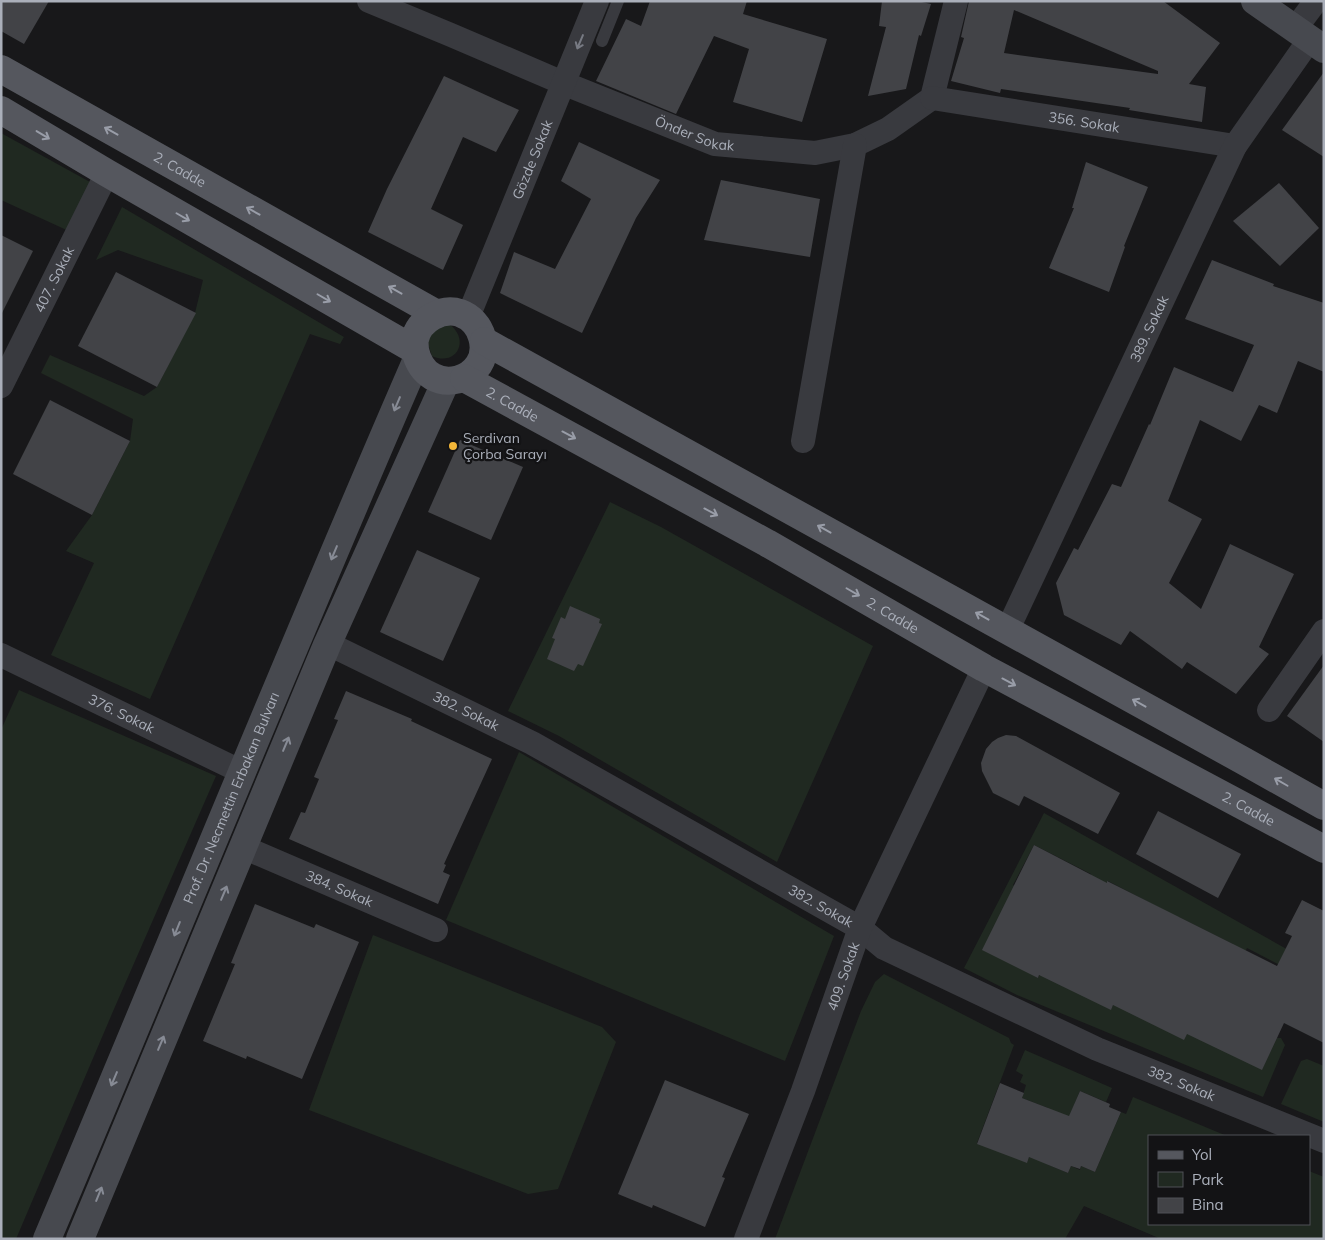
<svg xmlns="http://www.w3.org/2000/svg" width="1325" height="1240" font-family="Mulish,sans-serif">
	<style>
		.green { fill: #202921 }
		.building { fill: #424347; fill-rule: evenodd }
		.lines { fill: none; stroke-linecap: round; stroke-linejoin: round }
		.lane { stroke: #393a3f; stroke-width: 12 }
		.street { stroke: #393a3f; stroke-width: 24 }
		.secondary { stroke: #47494f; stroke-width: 28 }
		.primary { stroke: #55575e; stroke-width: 28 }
		.oneway { stroke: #777a83 }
		.oneway2 { stroke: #999da8 }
		.oneway3 { stroke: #878b95 }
		.poi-dot { fill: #f3b638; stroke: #131315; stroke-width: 2 }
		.labels { text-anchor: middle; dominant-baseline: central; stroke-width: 4.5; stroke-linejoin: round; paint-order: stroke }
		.street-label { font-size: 14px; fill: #aaafba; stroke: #131315 }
		.poi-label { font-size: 14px; fill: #aaafba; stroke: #131315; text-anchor: start }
	</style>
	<rect width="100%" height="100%" fill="#18181a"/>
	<!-- green -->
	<g class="green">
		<path d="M1 133 90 182 71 232 1 200Z"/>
		<path d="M122 207 344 337 340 344 310 334 150 699 51 655 94 563 66 551 92 515 130 441 133 419 41 373 50 355 144 396 157 387 195 313 203 280 118 250 96 260Z"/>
		<path d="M449 324C471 340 456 367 432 356L425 335 428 330Z"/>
		<path d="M610 502 661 527 873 646 777 862 559 736 508 711Z"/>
		<path d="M19 690 216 776 114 1009 16 1239H1V730Z"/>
		<path d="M519 752 834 936 785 1061 446 920Z"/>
		<path d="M1044 813 1324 970 1303 977 1247 948 1231 980 1217 977 1233 944 1179 917 1163 950 1162 909 1108 881 1089 917 1070 915 1091 874 1034 845 1013 885 1026 892 1038 978 1054 946 1111 1009 1126 978 1200 1007 1262 1069 1277 1038H1281L1285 1045 1263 1097 1017 995 964 968Z"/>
		<path d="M373 935 602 1027 616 1042 558 1189 528 1194 309 1110Z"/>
		<path d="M884 974 1009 1038 1011 1043 1014 1045 977 1143 1027 1162 1048 1108 1022 1098 1026 1085 1020 1082 1023 1075 1016 1071 1025 1050 1112 1088 1106 1102 1080 1091 1049 1165 1068 1173 1071 1166 1080 1170 1081 1166 1095 1172 1121 1112 1126 1114 1133 1097 1227 1136H1149V1224H1309V1171L1324 1177V1239H1161L1084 1206 1065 1239H775L861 1011 875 982Z"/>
		<path d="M1307 1059 1324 1066V1122L1281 1104 1301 1061Z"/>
	</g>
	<!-- building -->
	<g class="building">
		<path d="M1 1H49L24 44 1 31Z"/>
		<path d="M650 1H747L743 14 827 39 802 122 733 102 749 49 714 36 676 114 596 81 626 19 641 26Z"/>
		<path d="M882 1H917L931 4 921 36 919 35 906 89 868 96 886 27 879 26Z"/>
		<path d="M969 1H1163L1220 43 1189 84 1206 87 1202 122 1129 110 1130 108 1001 89 1000 93 951 81 964 38 961 37ZM1014 10 1158 71V74L1004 53Z"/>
		<path d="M1324 72V157L1282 130Z"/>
		<path d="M444 76 519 110 496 152 463 137 431 209 463 225 443 270 368 232 387 189Z"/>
		<path d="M579 142 660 180 636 218 582 333 500 293 514 252 555 269 591 199 561 181Z"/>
		<path d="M1086 162 1148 187 1124 246 1125 247 1109 292 1049 268 1074 208H1072Z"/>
		<path d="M721 180 820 199 810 257 704 240Z"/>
		<path d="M1279 183 1319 228 1280 266 1233 221Z"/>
		<path d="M1 235 33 251 1 315Z"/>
		<path d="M1212 260 1274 284 1273 286 1324 303V372L1298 361 1277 413 1259 405 1241 441 1200 420 1168 501 1202 519 1169 583 1201 609 1230 544 1294 574 1259 647 1269 654 1236 694 1187 662 1182 669 1130 631 1121 645 1064 615 1056 583 1074 548 1078 550 1112 484 1121 487 1149 424 1150 425 1174 367 1233 392 1254 345 1185 319Z"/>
		<path d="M116 272 196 313 157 387 78 346Z"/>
		<path d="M50 400 130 441 92 515 13 474Z"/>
		<path d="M460 440 523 467 491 540 428 512Z"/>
		<path d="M417 550 480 578 443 661 380 632Z"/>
		<path d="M570 606 600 619 599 623 602 624 583 666 578 664 574 671 547 659 555 639 552 638 561 617 565 619Z"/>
		<path d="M1324 665V742L1287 716Z"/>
		<path d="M346 691 412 719 411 721 492 759 444 864 446 865 443 872 450 875 438 904 289 839 301 812 305 813 319 779 314 777 338 720 334 719Z"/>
		<path d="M1006 735 1016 736 1120 793 1098 834 1024 796 1019 806 993 793 982 771 981 763 986 749 992 742 998 738Z"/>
		<path d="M1158 811 1241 854 1218 898 1136 854Z"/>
		<path d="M1034 845 1107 883V881L1277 966 1292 936 1285 933 1302 900 1324 911V1043L1284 1023 1262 1070 1187 1034 1184 1040 1113 1005 1111 1010 1039 975 1038 978 982 950Z"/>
		<path d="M255 904 314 928 316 924 359 942 302 1079 247 1056 246 1059 203 1041 235 964 231 963Z"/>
		<path d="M665 1080 749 1114 722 1177 725 1178 705 1227 653 1205 652 1208 618 1194Z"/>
		<path d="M1000 1083 1024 1093 1022 1098 1069 1116 1080 1091 1110 1104 1109 1107 1121 1112 1095 1172 1081 1166 1080 1169 1071 1166 1068 1173 1029 1157 1027 1163 977 1144Z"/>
	</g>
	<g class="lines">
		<!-- lane -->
		<path class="lane" d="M602 41 618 1"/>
		<!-- street -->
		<g class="street">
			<path id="s1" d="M369 1 451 35 563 83 715 144 815 153 855 145 888 129 932 98 956 1"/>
			<path d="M1295 29 1316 1"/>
			<path id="s2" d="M932 98 1235 146"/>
			<path id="s3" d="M468 317 597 1"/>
			<path id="s4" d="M1 386 107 173"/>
			<path d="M803 441 855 145"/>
			<path id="s5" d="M1007 631 1235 146 1310 39"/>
			<path id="s6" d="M327 645 339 649 532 743 860 928 884 948 1097 1049 1324 1141"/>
			<path id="s7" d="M1 655 242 772"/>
			<path d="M1269 710 1324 631"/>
			<path id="s8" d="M243 847 436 930"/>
			<path id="s9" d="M746 1239 803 1091 860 928 984 668"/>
		</g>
		<!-- secondary -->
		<g class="secondary">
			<path d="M1255 1 1324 49"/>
			<path id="s10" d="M47 1239C171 946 290 651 417 359"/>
			<path d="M80 1239 327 645 446 381"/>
		</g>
		<!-- primary -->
		<g class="primary">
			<path id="s11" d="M1 69 437 314"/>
			<path d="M1 110 107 173 415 350C427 403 495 380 482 337 479 326 471 317 460 313 442 307 419 320 415 339 414 342 415 347 415 350"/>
			<path d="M484 341 1242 760 1324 806"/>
			<path id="s12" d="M464 378 767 543 984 668 1324 849"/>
		</g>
	</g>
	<!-- one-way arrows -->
	<defs><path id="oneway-shaft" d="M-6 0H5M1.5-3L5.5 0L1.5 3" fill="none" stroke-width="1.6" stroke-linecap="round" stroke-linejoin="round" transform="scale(1.25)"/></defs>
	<use class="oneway" href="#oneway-shaft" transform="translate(580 42) rotate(113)"/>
	<g class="oneway2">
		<use href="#oneway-shaft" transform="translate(111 131) rotate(-151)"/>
		<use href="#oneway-shaft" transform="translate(43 135) rotate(31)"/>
		<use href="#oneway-shaft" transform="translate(253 211) rotate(-151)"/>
		<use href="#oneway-shaft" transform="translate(183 217) rotate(30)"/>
		<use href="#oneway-shaft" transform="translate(395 290) rotate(-151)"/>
		<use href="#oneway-shaft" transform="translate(324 298) rotate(30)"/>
		<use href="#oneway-shaft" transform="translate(569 435) rotate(28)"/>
		<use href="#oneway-shaft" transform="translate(711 512) rotate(28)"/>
		<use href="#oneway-shaft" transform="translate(824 529) rotate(-151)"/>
		<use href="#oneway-shaft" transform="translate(853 592) rotate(30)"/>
		<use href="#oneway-shaft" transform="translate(982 616) rotate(-151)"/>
		<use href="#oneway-shaft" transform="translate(1009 682) rotate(28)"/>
		<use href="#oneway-shaft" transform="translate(1139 703) rotate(-151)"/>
		<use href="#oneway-shaft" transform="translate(1281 782) rotate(-150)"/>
	</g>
	<g class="oneway3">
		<use href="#oneway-shaft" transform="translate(397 404) rotate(113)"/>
		<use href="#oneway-shaft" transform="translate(334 553) rotate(113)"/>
		<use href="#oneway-shaft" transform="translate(286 744) rotate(-67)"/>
		<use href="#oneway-shaft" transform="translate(224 893) rotate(-67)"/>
		<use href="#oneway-shaft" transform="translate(177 929) rotate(112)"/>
		<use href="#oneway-shaft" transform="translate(161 1043) rotate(-67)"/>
		<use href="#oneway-shaft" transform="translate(114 1079) rotate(113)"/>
		<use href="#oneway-shaft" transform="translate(99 1194) rotate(-68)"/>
	</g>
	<!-- markers -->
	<circle class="poi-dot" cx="453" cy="446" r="5"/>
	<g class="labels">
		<!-- street labels -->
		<g class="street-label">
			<text stroke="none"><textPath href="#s2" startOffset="154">356. Sokak</textPath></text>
			<text stroke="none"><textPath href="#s1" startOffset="352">Önder Sokak</textPath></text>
			<text stroke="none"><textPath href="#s3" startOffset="170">Gözde Sokak</textPath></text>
			<text stroke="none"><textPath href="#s11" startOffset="205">2. Cadde</textPath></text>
			<text stroke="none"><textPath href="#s4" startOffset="119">407. Sokak</textPath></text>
			<text stroke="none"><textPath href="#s5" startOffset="334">389. Sokak</textPath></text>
			<text stroke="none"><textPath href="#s12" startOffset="55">2. Cadde</textPath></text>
			<text stroke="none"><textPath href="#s12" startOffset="490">2. Cadde</textPath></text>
			<text stroke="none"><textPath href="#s6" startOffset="154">382. Sokak</textPath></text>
			<text stroke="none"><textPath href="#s7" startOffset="134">376. Sokak</textPath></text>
			<text stroke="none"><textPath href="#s10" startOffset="478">Prof. Dr. Necmettin Erbakan Bulvarı</textPath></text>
			<text stroke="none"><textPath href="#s12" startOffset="895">2. Cadde</textPath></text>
			<text stroke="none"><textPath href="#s8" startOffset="105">384. Sokak</textPath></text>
			<text stroke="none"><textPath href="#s6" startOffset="559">382. Sokak</textPath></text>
			<text stroke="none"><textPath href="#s9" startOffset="280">409. Sokak</textPath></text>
			<text stroke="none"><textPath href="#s6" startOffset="962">382. Sokak</textPath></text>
		</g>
		<!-- poi labels -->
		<g class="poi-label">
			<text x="463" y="438">Serdivan<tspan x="463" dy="16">Çorba Sarayı</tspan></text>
		</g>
	</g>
	<!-- border -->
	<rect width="1325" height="1240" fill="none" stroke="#aaafba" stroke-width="5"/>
	<!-- legend -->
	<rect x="1148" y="1135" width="162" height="90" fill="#131315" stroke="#4f5157"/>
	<rect x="1158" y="1151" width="25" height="8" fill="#55575e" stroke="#4f5157"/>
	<text x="1192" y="1160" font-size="15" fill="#aaafba">Yol</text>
	<rect x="1158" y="1172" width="25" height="15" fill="#202921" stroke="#4f5157"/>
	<text x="1192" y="1185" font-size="15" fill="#aaafba">Park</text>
	<rect x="1158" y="1198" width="25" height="15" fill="#424347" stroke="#4f5157"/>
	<text x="1192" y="1210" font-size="15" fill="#aaafba">Bina</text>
</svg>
